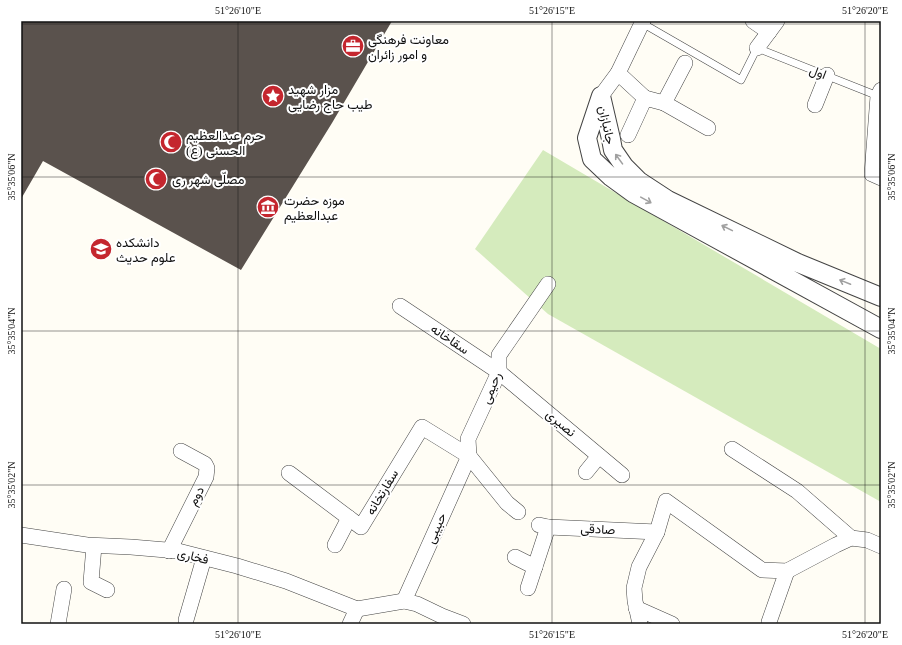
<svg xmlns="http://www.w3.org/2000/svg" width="902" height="645" font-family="'Times New Roman',Vazirmatn,serif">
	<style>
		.green { fill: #d5ebbd }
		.building { fill: #5a524d }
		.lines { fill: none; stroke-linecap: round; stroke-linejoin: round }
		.service-casing { stroke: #444; stroke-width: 8 }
		.minor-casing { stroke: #444; stroke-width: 16 }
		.tertiary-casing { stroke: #444; stroke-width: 20 }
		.service { stroke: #fff; stroke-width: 7 }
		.minor { stroke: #fff; stroke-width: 15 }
		.tertiary { stroke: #fff; stroke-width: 18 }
		.oneway { stroke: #a0a0a0 }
		.ticks { fill: none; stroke: #111; stroke-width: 1; stroke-opacity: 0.45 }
		.labels { text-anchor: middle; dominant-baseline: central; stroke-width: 4; stroke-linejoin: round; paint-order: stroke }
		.poi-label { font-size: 13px; fill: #111; stroke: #fff; text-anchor: start }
		.street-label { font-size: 13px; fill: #111; stroke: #fff }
		.neatline { fill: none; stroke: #111; stroke-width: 1.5 }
		.ticks-label { font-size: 10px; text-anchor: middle; fill: #111 }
	</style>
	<rect width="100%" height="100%" fill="#fffdf5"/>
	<!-- green -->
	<path class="green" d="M543 150 881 349V502L548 314 475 249Z"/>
	<!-- building -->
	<path class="building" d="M21 21H392L332 123 241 270 43 161 21 199Z"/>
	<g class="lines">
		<!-- service casing -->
		<g class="service-casing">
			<path id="service" d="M642 23 741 80 757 48 878 96"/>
		</g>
		<!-- minor casing -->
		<g class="minor-casing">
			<g id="minor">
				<path d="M753 21 769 32"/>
				<path d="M757 48 777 21"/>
				<path d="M618 73 645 98"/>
				<path d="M881 90 878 96 872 174 881 178"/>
				<path d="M601 96 618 73 643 21"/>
				<path d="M664 103 708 128"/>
				<path d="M815 105 827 75"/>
				<path d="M628 135 645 98 664 103 685 63"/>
				<path d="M400 306 499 372 622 475"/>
				<path d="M732 449 797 491 851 538"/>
				<path d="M586 472 599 456"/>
				<path d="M289 473 361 527 422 427 469 456 507 503 518 512"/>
				<path d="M539 525 548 527 657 532"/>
				<path d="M21 535 87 545 131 547 178 551 237 566 286 581 357 609"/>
				<path d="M335 545 349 518"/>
				<path d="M94 546 91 582 107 590"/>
				<path d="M169 551 206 477 207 468 205 464 181 451"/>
				<path d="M515 557 535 567"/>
				<path d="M528 588 548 527"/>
				<path d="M404 601 469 456 468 439 499 372V355L548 284"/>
				<path d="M636 608 672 624"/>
				<path d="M357 609 404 601 417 604 442 616 463 624"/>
				<path d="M186 620 204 558"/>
				<path d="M769 622 787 571"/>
				<path d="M58 624 64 589"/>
				<path d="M350 624 357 609"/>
				<path d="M640 624 635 601 634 588 639 567 657 532 666 501 762 570 787 571 836 545 851 538 867 540 881 546"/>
			</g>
		</g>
		<!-- tertiary casing -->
		<g class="tertiary-casing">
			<path id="tertiary" d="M881 297 798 263 668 200 639 181 624 166 613 150 611 139 601 96 587 138 592 159 611 177 633 193 881 329"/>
		</g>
		<!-- service -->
		<use href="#service" class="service"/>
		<!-- minor -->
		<use href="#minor" class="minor"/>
		<!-- tertiary -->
		<use href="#tertiary" class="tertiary"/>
	</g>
	<!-- one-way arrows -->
	<defs><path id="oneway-shaft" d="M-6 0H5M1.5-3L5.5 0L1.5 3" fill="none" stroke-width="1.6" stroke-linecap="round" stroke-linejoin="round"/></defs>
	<g class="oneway">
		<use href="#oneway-shaft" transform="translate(619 159) rotate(-126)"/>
		<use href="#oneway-shaft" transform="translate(646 200) rotate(29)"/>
		<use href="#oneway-shaft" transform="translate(727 228) rotate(-154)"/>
		<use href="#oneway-shaft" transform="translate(845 282) rotate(-158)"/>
	</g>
	<!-- ticks -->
	<path class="ticks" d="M238 21V624M552 21V624M865 21V624M21 24H881M21 177H881M21 331H881M21 485H881"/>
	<!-- icons -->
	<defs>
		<g id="office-disc" transform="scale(1.15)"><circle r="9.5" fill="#c4262e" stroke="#fff"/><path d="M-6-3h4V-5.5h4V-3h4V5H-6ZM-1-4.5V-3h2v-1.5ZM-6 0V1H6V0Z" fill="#fff"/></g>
		<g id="sight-disc" transform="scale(1.15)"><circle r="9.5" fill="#c4262e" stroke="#fff"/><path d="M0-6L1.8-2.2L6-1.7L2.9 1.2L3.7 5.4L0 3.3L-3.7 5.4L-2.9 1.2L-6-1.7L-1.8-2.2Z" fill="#fff"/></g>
		<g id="mosque-disc" transform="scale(1.15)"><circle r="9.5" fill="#c4262e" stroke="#fff"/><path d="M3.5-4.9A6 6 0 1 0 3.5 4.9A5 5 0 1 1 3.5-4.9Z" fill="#fff"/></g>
		<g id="museum-disc" transform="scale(1.15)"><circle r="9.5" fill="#c4262e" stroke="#fff"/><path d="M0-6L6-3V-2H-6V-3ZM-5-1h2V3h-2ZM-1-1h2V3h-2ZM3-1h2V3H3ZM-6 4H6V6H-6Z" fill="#fff"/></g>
		<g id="university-disc" transform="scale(1.15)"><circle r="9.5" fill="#c4262e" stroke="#fff"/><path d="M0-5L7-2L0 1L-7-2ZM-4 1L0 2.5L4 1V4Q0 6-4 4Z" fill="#fff"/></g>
	</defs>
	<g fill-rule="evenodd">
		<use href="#office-disc" x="353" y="46"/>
		<use href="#sight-disc" x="273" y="96"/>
		<use href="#mosque-disc" x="171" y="142"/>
		<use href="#mosque-disc" x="156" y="179"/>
		<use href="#museum-disc" x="268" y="207"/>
		<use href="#university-disc" x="101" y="249"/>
	</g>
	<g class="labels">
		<!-- poi labels -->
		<g class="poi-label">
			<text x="368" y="39">معاونت فرهنگی<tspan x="368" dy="15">و امور زائران</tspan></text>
			<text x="288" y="89">مزار شهید<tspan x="288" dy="15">طیب حاج رضایی</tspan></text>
			<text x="186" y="135">حرم عبدالعظیم<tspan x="186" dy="15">الحسنی (ع)</tspan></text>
			<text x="172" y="179">مصلّی شهر ری</text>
			<text x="284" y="200">موزه حضرت<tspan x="284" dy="15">عبدالعظیم</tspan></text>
			<text x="116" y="242">دانشکده<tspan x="116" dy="15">علوم حدیث</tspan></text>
		</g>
		<!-- street labels -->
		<g class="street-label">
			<text transform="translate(818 72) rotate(21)">اول</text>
			<text transform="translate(607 125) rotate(78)">جانبازان</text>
			<text transform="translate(450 339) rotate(34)">سقاخانه</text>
			<text transform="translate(491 388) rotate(-68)">رحیمی</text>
			<text transform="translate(561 423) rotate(40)">نصیری</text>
			<text transform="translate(382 492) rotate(-59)">سفارتخانه</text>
			<text transform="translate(196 496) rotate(-63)">دوم</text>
			<text transform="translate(436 528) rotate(-66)">حبیبی</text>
			<text transform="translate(598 529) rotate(3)">صادقی</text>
			<text transform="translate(193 556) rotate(13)">فخاری</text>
		</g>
	</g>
	<!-- border -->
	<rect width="902" height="645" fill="none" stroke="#ffffff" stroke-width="44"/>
	<rect x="22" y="22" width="858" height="601" class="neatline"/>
	<g class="ticks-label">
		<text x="238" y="14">51°26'10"E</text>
		<text x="552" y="14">51°26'15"E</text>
		<text x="865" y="14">51°26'20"E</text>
		<text transform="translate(11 177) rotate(-90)" y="4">35°35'06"N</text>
		<text transform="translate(891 177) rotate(-90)" y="4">35°35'06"N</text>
		<text transform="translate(11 331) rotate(-90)" y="4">35°35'04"N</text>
		<text transform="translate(891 331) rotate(-90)" y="4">35°35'04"N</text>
		<text transform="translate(11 485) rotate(-90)" y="4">35°35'02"N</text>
		<text transform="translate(891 485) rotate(-90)" y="4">35°35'02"N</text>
		<text x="238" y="638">51°26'10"E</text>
		<text x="552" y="638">51°26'15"E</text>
		<text x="865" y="638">51°26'20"E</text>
	</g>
</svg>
